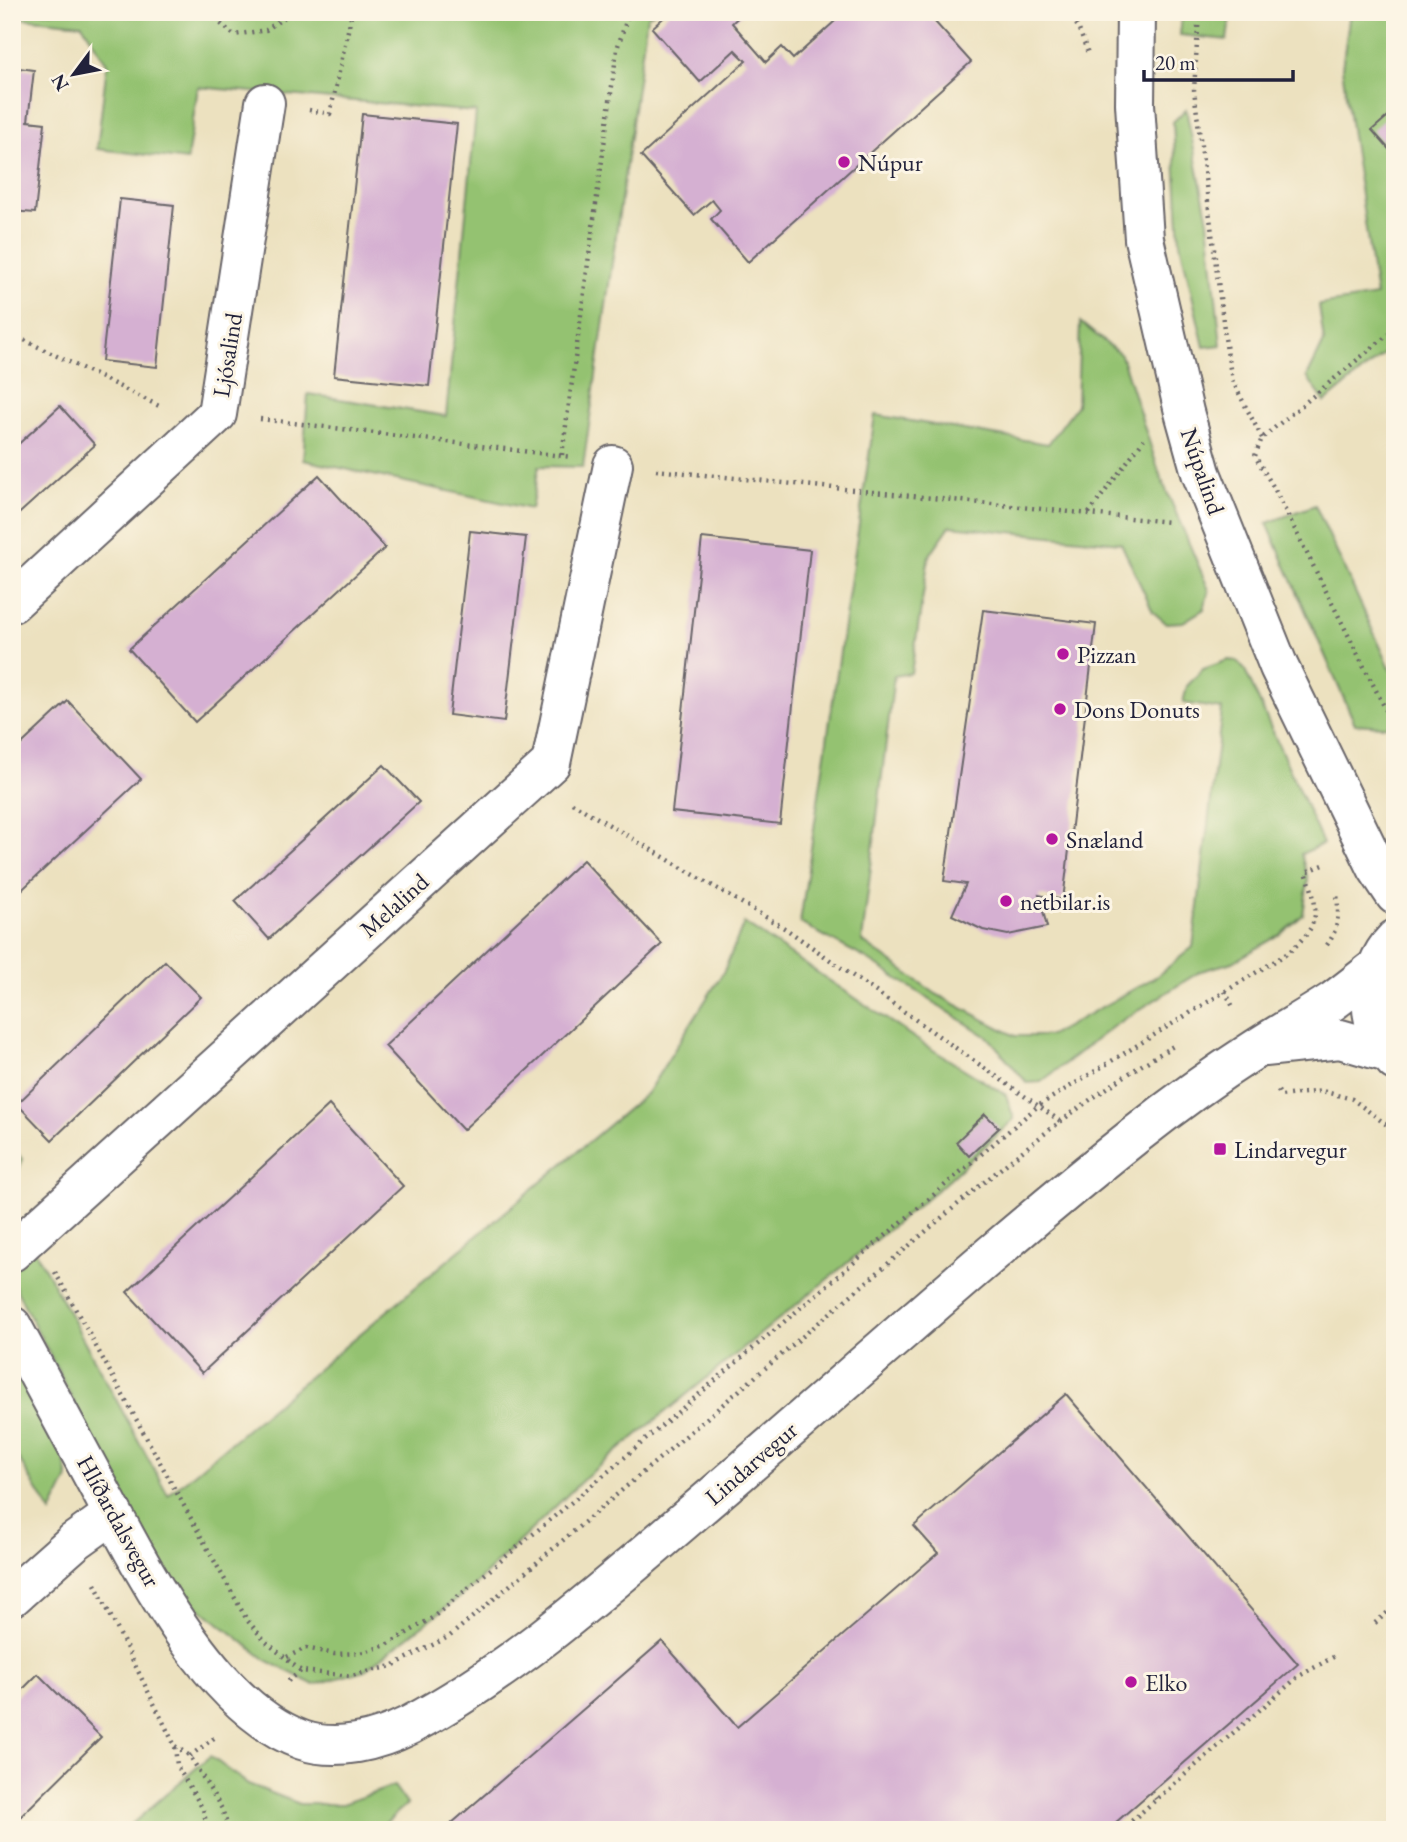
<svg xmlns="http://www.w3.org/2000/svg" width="1407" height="1842" font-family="'EB Garamond',serif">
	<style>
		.green { fill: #94c271; stroke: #5b7256; stroke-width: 2 }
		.building { fill: #d5b0d2 }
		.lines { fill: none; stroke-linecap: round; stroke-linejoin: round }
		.minor-casing { stroke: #696569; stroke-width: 42 }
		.tertiary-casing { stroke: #696569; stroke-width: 42 }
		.path { stroke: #696569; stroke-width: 4.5; stroke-dasharray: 2 5; stroke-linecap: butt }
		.minor { stroke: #fff; stroke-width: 38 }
		.tertiary { stroke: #fff; stroke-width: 38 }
		.poi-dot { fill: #b5179e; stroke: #fcf5e5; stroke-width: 2.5 }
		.labels { text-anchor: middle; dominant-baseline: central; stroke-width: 6; stroke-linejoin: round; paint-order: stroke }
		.poi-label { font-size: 24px; fill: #22223b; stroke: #fcf5e5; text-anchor: start }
		.street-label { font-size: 24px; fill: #22223b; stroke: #fcf5e5 }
	</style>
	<rect width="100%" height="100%" fill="#fcf5e5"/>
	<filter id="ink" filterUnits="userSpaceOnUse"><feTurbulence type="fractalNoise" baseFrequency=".0143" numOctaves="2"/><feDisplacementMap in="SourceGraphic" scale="14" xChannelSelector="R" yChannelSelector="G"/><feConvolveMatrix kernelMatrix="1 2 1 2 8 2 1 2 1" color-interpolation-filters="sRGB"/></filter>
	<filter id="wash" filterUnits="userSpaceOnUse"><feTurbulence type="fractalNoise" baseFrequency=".00686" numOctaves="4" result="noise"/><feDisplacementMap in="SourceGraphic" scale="28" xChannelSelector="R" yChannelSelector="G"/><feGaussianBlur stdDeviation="1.57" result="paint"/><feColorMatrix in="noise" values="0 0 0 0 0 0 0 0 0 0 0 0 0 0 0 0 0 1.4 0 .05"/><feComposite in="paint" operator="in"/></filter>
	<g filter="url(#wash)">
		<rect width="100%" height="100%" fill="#ece1bf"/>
		<!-- green -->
		<g class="green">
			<path d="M12 12H654L647 17 583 467 539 466 531 509 303 460 308 394 446 416 476 112 198 87 187 160 97 149 107 64 82 24 12 17Z"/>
			<path d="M1182 12H1231L1227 40 1180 35Z"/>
			<path d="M1350 12H1395V345L1325 402 1307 377 1324 342 1319 305 1376 296 1342 68Z"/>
			<path d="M1186 109 1208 221 1221 345 1204 347 1180 243 1173 122Z"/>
			<path d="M1080 322 1121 355 1161 478 1209 590 1204 609 1183 622 1166 623 1153 612 1121 543 950 526 929 556 911 673 894 676 862 941 936 994 1015 1036H1050L1157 976 1193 947 1222 709 1183 703 1187 686 1203 669 1228 660 1237 661 1245 670 1323 844 1301 854 1308 880 1303 915 1281 934 1233 962 1201 971 1115 1025 1041 1082 1027 1083 989 1038 867 959 800 923 875 415 1048 444 1077 405Z"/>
			<path d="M1315 505 1392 672 1395 671V727L1355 724 1267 523Z"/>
			<path d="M744 923 925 1045 1006 1095 1014 1119 945 1183 587 1476 471 1588 365 1670 314 1685 266 1660 178 1591 108 1469 12 1281V1272L26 1234 168 1495 647 1093 724 971Z"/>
			<path d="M12 1147 22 1159 12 1194Z"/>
			<path d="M12 1358 62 1451 68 1478 51 1513 12 1448Z"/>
			<path d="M210 1756 248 1784 300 1804H342L394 1786 407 1804 377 1830H125Z"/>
		</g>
		<g id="blocks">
			<!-- building -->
			<g class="building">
				<path d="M670 12H744L732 23 766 62 782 47 793 59 845 12H926L971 62 748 262 711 219 720 210 712 200 694 215 641 156 746 61 735 50 700 82 652 28Z"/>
				<path d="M12 67 34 70 28 121 45 123 35 213 12 211Z"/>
				<path d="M1395 110V156L1372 130Z"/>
				<path d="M362 114 457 124 429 386 334 376Z"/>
				<path d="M120 199 174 205 157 367 102 361Z"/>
				<path d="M60 406 95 445 12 520V450Z"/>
				<path d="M319 475 385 548 195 722 129 649Z"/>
				<path d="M470 531 526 537 504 722 449 715Z"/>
				<path d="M702 538 810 550 780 824 672 812Z"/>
				<path d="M983 610 1096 624 1063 900 1039 895 1047 927 1008 935 983 930 952 915 966 884 944 881Z"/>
				<path d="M68 701 141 779 12 899V753Z"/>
				<path d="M384 765 419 802 269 939 235 901Z"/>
				<path d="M583 860 662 944 463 1130 385 1046Z"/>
				<path d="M165 961 201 997 52 1140 17 1104Z"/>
				<path d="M329 1105 403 1186 202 1373 127 1292Z"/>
				<path d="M985 1114 999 1128 969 1156 956 1142Z"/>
				<path d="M1066 1394 1298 1664 1107 1830H444L662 1641 737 1727 938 1553 914 1526Z"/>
				<path d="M38 1674 101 1737 12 1825V1700Z"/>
			</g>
		</g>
	</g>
	<g filter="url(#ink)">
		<use href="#blocks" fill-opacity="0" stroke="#696569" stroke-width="2"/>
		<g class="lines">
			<!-- minor casing -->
			<g class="minor-casing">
				<g id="minor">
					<path d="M1136 12 1135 104 1144 239 1184 412 1201 473 1279 667 1377 868 1395 895"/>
					<path d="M12 603 217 414 265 103"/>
					<path d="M12 1252 551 763 613 465"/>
					<path d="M12 1597 74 1542 113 1514"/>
				</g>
			</g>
			<!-- tertiary casing -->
			<g class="tertiary-casing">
				<g id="tertiary">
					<path d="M1395 939C1362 973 1365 1028 1395 1061"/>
					<path d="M1265 1047 1340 1039 1388 1053"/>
					<path d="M12 1326C40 1378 68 1430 96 1482 140 1564 210 1707 302 1740 337 1752 378 1741 410 1725 514 1670 604 1589 693 1513 840 1388 982 1257 1133 1137 1172 1106 1212 1077 1254 1050 1280 1033 1307 1018 1333 1001 1348 990 1363 978 1377 967"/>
				</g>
			</g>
			<!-- path -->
			<g class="path">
				<path d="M213 12 220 23 234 35 266 30 292 12"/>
				<path d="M520 12 528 17 591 12"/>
				<path d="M1069 12 1078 27 1089 56"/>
				<path d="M1199 12 1194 90 1226 345 1232 380 1262 438"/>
				<path d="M309 110 330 114 352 12"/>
				<path d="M1395 329 1262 438 1255 456 1274 488 1395 728"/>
				<path d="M12 334 159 406"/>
				<path d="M260 419 571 457"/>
				<path d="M562 455 617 49 629 12"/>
				<path d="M656 470 1169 522"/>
				<path d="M1089 513 1144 439"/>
				<path d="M572 803 786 929 1060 1121"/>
				<path d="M1327 945C1339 929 1339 914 1337 894"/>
				<path d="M1225 991 1234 1009"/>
				<path d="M1278 1091 1281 1096 1322 1091 1352 1099 1395 1131"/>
				<path d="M55 1272 247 1620 265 1641 301 1671 351 1676 392 1666 450 1636C586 1521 721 1406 857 1290 959 1204 1059 1112 1175 1045"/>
				<path d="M95 1584 175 1746 177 1766 203 1809 208 1830"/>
				<path d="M1375 1623 1395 1606"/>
				<path d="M287 1657 306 1648 334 1654 360 1653 387 1645 432 1618 591 1486 1038 1106 1288 953C1321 924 1320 913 1306 872L1326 864"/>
				<path d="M288 1681 301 1671"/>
				<path d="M175 1746 190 1756 222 1809 229 1830"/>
				<path d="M190 1756 214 1738"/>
				<path d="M1151 1792 1156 1799"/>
				<path d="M1121 1830 1299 1676 1337 1655"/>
			</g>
			<!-- minor -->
			<use href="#minor" class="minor"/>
			<!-- tertiary -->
			<use href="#tertiary" class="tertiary"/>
		</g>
	</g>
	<!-- markers -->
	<g class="poi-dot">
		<circle cx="844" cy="162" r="7"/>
		<circle cx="1063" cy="654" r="7"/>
		<circle cx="1060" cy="709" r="7"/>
		<circle cx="1052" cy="839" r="7"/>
		<circle cx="1006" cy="901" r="7"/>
		<rect x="1213" y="1142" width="14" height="14" rx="3.5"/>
		<circle cx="1131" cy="1682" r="7"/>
	</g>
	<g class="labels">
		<!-- poi labels -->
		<g class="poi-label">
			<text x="858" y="162">Núpur</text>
			<text x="1077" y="654">Pizzan</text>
			<text x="1074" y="709">Dons Donuts</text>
			<text x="1066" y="839">Snæland</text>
			<text x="1020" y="901">netbilar.is</text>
			<text x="1234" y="1149">Lindarvegur</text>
			<text x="1145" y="1682">Elko</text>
		</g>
		<!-- street labels -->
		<g class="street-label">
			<text transform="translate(227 355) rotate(-81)">Ljósalind</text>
			<text transform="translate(1203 471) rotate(71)">Núpalind</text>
			<text transform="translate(394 905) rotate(-42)">Melalind</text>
			<text transform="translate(751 1463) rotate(-41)">Lindarvegur</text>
			<text transform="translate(119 1521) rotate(61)">Hlíðardalsvegur</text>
		</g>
	</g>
	<!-- margin -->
	<rect width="1407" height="1842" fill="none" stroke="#fcf5e5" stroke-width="42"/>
	<!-- north arrow -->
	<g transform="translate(74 74) rotate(238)" stroke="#fcf5e5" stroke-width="5" paint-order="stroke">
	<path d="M0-5L12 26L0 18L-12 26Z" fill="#22223b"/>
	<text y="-10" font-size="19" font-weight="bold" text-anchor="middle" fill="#22223b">N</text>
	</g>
	<!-- scale -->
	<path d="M1144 70v10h149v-10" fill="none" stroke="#22223b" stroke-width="3.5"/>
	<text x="1155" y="70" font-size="21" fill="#22223b" stroke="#fcf5e5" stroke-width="5" paint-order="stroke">20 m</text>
</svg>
